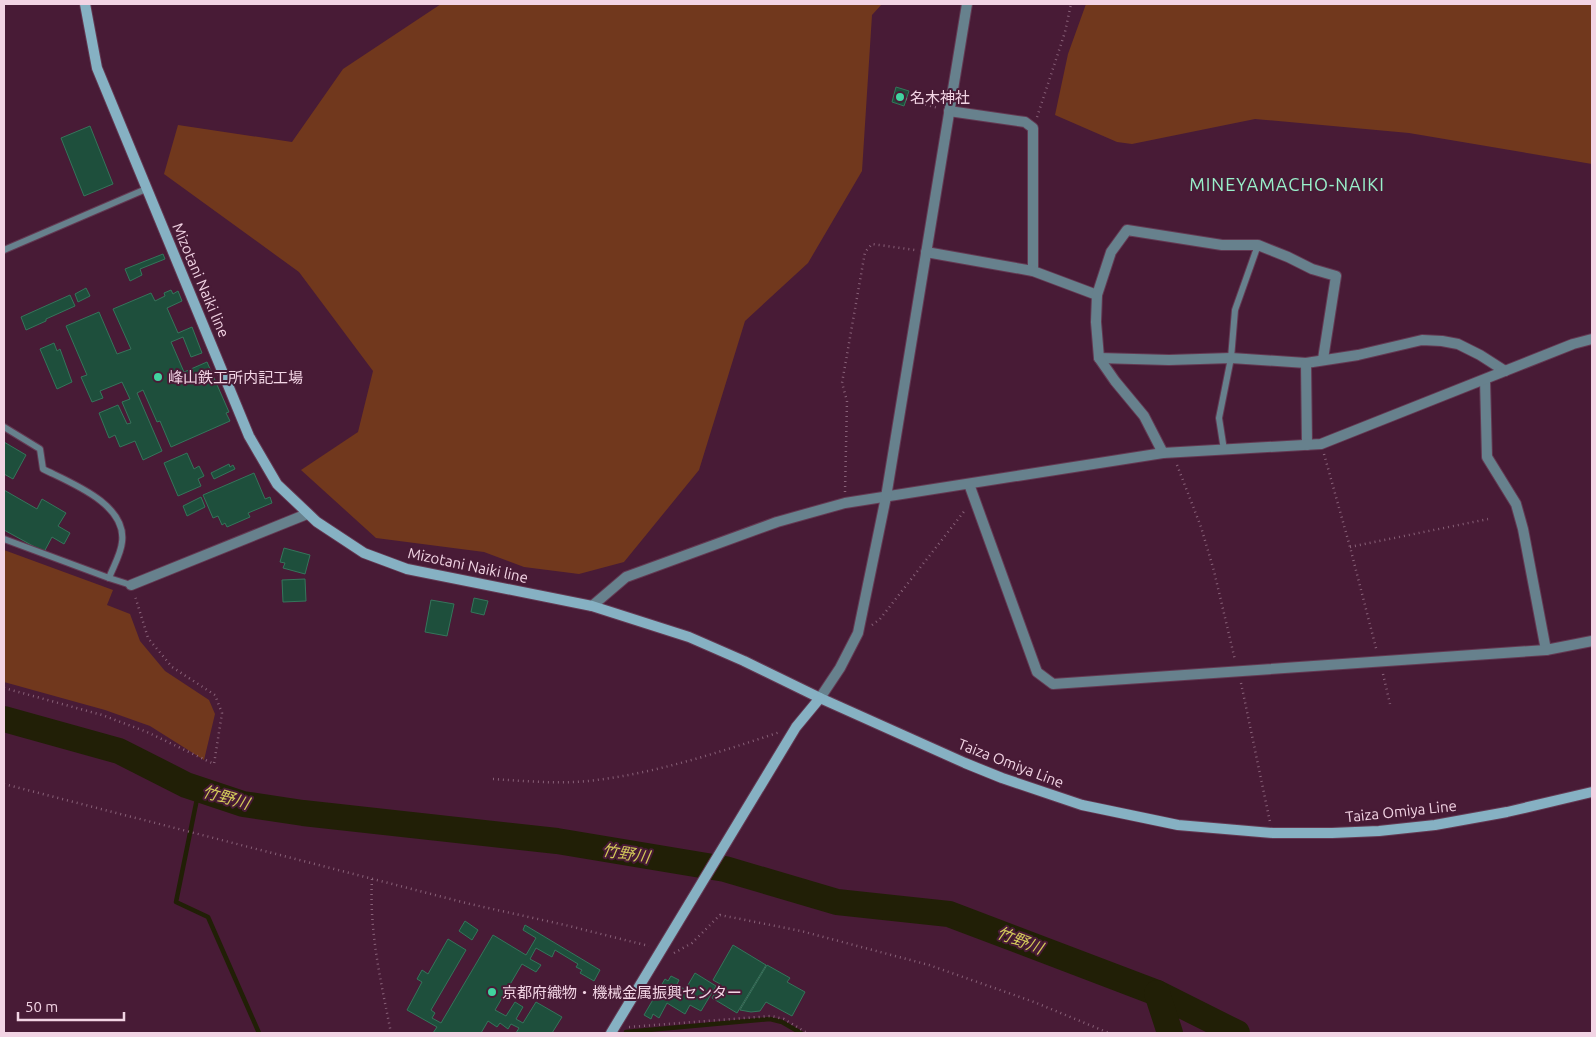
<svg xmlns="http://www.w3.org/2000/svg" width="1596" height="1037" font-family="Ubuntu,'Noto Sans JP',sans-serif">
	<style>
		.green { fill: #71381d }
		.lines { fill: none; stroke-linecap: round; stroke-linejoin: round }
		.stream { stroke: #211f06; stroke-width: 4.5 }
		.river { stroke: #211f06; stroke-width: 26 }
		.building { fill: #1e4f3c; stroke: #35755b }
		.service-casing { stroke: #633952; stroke-width: 8 }
		.minor-casing { stroke: #633952; stroke-width: 12 }
		.tertiary-casing { stroke: #633952; stroke-width: 12 }
		.secondary-casing { stroke: #633952; stroke-width: 12 }
		.path { stroke: #886178; stroke-width: 2.5; stroke-dasharray: 1 4; stroke-linecap: butt }
		.service { stroke: #67818d; stroke-width: 6 }
		.minor { stroke: #67818d; stroke-width: 10 }
		.tertiary { stroke: #67818d; stroke-width: 10 }
		.secondary { stroke: #86b1c3; stroke-width: 10 }
		.poi-dot { fill: #42d4a0; stroke: #481b36; stroke-width: 2 }
		.labels { text-anchor: middle; dominant-baseline: central; stroke-width: 4; stroke-linejoin: round; paint-order: stroke }
		.poi-label { font-size: 15px; fill: #f2d4e4; stroke: #481b36; text-anchor: start }
		.street-label { font-size: 15px; fill: #f2d4e4; stroke: #481b36 }
		.water-label { font-size: 16px; font-style: italic; fill: #d3ca5a; stroke: #481b36 }
		.quarter-label { font-size: 18px; letter-spacing: 1px; fill: #99f1cb; stroke: #481b36 }
	</style>
	<rect width="100%" height="100%" fill="#481b36"/>
	<!-- green -->
	<g class="green">
		<path d="M441 4H882L872 15 862 171 808 263 745 321 699 470 624 562 579 574 524 567 484 552 376 538 301 470 358 432 373 371 299 272 164 174 178 125 292 142 343 69Z"/>
		<path d="M1086 4H1592V164L1409 133 1255 119 1132 144 1117 142 1055 115 1068 54Z"/>
		<path d="M4 550 113 590 107 605 130 614 140 641 165 671 209 700 215 714 204 760 150 726 105 710 4 682Z"/>
	</g>
	<g class="lines">
		<!-- stream -->
		<g class="stream">
			<path d="M199 789 176 902 208 917 259 1033"/>
			<path d="M626 1032 770 1019 782 1022 801 1033"/>
		</g>
		<!-- river -->
		<g class="river">
			<path d="M4 719 119 751 186 785 243 804 303 813 557 841 725 869 837 902 949 914 1157 993 1237 1033"/>
			<path d="M1157 993 1170 1033"/>
		</g>
	</g>
	<!-- building -->
	<g class="building">
		<path d="M896 87 909 91 904 106 892 102Z"/>
		<path d="M90 126 113 184 84 196 61 138Z"/>
		<path d="M163 254 165 259 140 269 142 275 130 281 125 269Z"/>
		<path d="M86 288 90 296 78 302 75 294Z"/>
		<path d="M171 290 173 294 178 291 182 301 167 308 178 333 192 327 202 353 191 357 183 337 171 342 184 372 207 362 229 412 226 413 230 421 171 447 160 421 157 422 143 390 137 393 162 451 143 460 135 441 120 447 115 435 109 438 99 413 118 405 127 424 131 423 122 402 130 399 122 382 100 391 103 398 92 402 81 377 87 375 66 326 99 312 117 354 131 349 113 309 151 293 155 301 165 296 164 293Z"/>
		<path d="M70 295 75 306 46 319V321L26 330 21 317Z"/>
		<path d="M54 343 57 351 60 349 72 382 57 389 40 349Z"/>
		<path d="M4 442 26 455 13 479 4 474Z"/>
		<path d="M187 453 194 469 199 466 204 476 198 479 201 486 178 496 164 463Z"/>
		<path d="M229 464 230 467 233 465 235 469 214 479 211 473Z"/>
		<path d="M254 473 265 499 270 497 272 503 248 513 250 517 227 527 225 523 222 525 218 516 213 518 203 495Z"/>
		<path d="M4 490 37 509 42 499 66 513 58 526 70 533 64 544 52 537 44 552 4 530Z"/>
		<path d="M201 497 205 507 187 516 183 506Z"/>
		<path d="M284 548 310 555 305 574 283 568 285 563 280 562Z"/>
		<path d="M305 579 306 601 283 602 282 580Z"/>
		<path d="M474 598 488 601 484 615 471 612Z"/>
		<path d="M431 600 454 604 447 636 425 632Z"/>
		<path d="M465 921 478 930 472 940 459 931Z"/>
		<path d="M525 925 600 970 594 981 580 973 582 970 576 967 578 964 555 950 552 957 536 948 530 959 541 965 536 972 522 964 495 1010 506 1016 515 1002 523 1007 516 1019 523 1023 536 1002 562 1017 552 1033H516L519 1028 511 1024 508 1029 500 1023 497 1027 488 1021 481 1033H433L437 1027 407 1010 422 982 417 979 422 970 428 974 448 939 466 950 431 1010 435 1013 432 1018 441 1023 493 935 526 955 536 938 523 930Z"/>
		<path d="M733 945 766 965 737 1013 712 998 720 984 713 980Z"/>
		<path d="M767 965 790 978 787 982 805 992 792 1016 766 1002 760 1011 751 1012 740 1010Z"/>
		<path d="M695 973 716 986 701 1011 690 1005 685 1014 667 1003 659 1018 653 1014 651 1019 644 1015 665 979 668 981 671 976 679 980 677 984 685 990Z"/>
	</g>
	<g class="lines">
		<!-- service casing -->
		<g class="service-casing">
			<g id="service">
				<path d="M4 250 146 189"/>
				<path d="M4 427 40 449 43 469C71 483 127 504 122 542 121 554 113 567 109 578L4 539"/>
				<path d="M1224 450 1219 418 1231 358 1235 310 1258 245"/>
				<path d="M109 578 131 585"/>
			</g>
		</g>
		<!-- minor casing -->
		<g class="minor-casing">
			<g id="minor">
				<path d="M949 111 1025 122 1033 128V271"/>
				<path d="M926 252 1033 271 1097 295"/>
				<path d="M1099 358 1169 360 1231 358 1306 363 1358 355 1422 340 1442 341 1458 344 1480 355 1505 371"/>
				<path d="M1306 363 1307 445"/>
				<path d="M1485 380 1487 457 1516 504 1523 529 1546 650"/>
				<path d="M1163 453 1144 416 1115 381 1099 358 1096 322 1097 295 1111 252 1127 230 1222 245H1258L1288 257 1312 269 1336 276 1323 359"/>
				<path d="M969 484 1037 672 1053 684 1546 650 1592 641"/>
				<path d="M131 585 307 514"/>
				<path d="M592 606 626 577 777 522 845 503 1163 453 1321 444 1573 344 1592 339"/>
			</g>
		</g>
		<!-- tertiary casing -->
		<g class="tertiary-casing">
			<path id="tertiary" d="M820 698 840 668 858 633 886 497 967 4"/>
		</g>
		<!-- secondary casing -->
		<g class="secondary-casing">
			<g id="secondary">
				<path d="M85 4 97 68 249 436 277 484 317 522 364 553 407 569 592 606 689 637 744 661 820 698 965 763 1002 778 1082 805 1178 825 1273 833H1332L1379 831 1435 825 1507 812 1592 792"/>
				<path d="M611 1033 796 727 820 698"/>
			</g>
		</g>
		<!-- path -->
		<g class="path">
			<path d="M906 99 938 108"/>
			<path d="M1037 117 1065 32 1071 4"/>
			<path d="M1324 454 1350 547 1377 652"/>
			<path d="M1177 465 1201 527 1214 571 1235 660"/>
			<path d="M845 492 847 401 842 383 865 252 872 244 915 250"/>
			<path d="M1350 547 1488 519"/>
			<path d="M872 625 880 619 966 509"/>
			<path d="M1383 674 1390 704"/>
			<path d="M1241 683 1270 822"/>
			<path d="M4 688 102 715 147 732 214 764 222 713 215 695 172 667 148 638 135 596"/>
			<path d="M493 779C524 781 556 784 588 781 654 774 717 753 780 732"/>
			<path d="M4 784 470 904 565 925 649 946"/>
			<path d="M372 879C369 931 381 982 391 1033"/>
			<path d="M674 953 692 943 720 915 801 931 929 965 1034 1002 1109 1033"/>
			<path d="M629 1027 771 1016 784 1019 807 1033"/>
		</g>
		<!-- service -->
		<use href="#service" class="service"/>
		<!-- minor -->
		<use href="#minor" class="minor"/>
		<!-- tertiary -->
		<use href="#tertiary" class="tertiary"/>
		<!-- secondary -->
		<use href="#secondary" class="secondary"/>
	</g>
	<!-- markers -->
	<g class="poi-dot">
		<circle cx="900" cy="97" r="5"/>
		<circle cx="158" cy="377" r="5"/>
		<circle cx="492" cy="992" r="5"/>
	</g>
	<g class="labels">
		<!-- poi labels -->
		<g class="poi-label">
			<text x="910" y="97">名木神社</text>
			<text x="168" y="377">峰山鉄工所内記工場</text>
			<text x="502" y="992">京都府織物・機械金属振興センター</text>
		</g>
		<!-- street labels -->
		<g class="street-label">
			<text transform="translate(201 280) rotate(67)">Mizotani Naiki line</text>
			<text transform="translate(468 565) rotate(12)">Mizotani Naiki line</text>
			<text transform="translate(1011 763) rotate(21)">Taiza Omiya Line</text>
			<text transform="translate(1401 811) rotate(-6)">Taiza Omiya Line</text>
		</g>
		<!-- water labels -->
		<g class="water-label">
			<text transform="translate(226 797) rotate(16)">竹野川</text>
			<text transform="translate(626 853) rotate(9)">竹野川</text>
			<text transform="translate(1020 940) rotate(21)">竹野川</text>
		</g>
		<!-- quarter labels -->
		<g class="quarter-label">
			<text x="1287" y="184">MINEYAMACHO-NAIKI</text>
		</g>
	</g>
	<!-- border -->
	<rect width="1596" height="1037" fill="none" stroke="#f2d4e4" stroke-width="10"/>
	<!-- scale -->
	<path d="M18 1012v8h106v-8" fill="none" stroke="#f2d4e4" stroke-width="2.5"/>
	<text x="25" y="1012" font-size="15" fill="#f2d4e4" stroke="#481b36" stroke-width="4" paint-order="stroke">50 m</text>
</svg>
